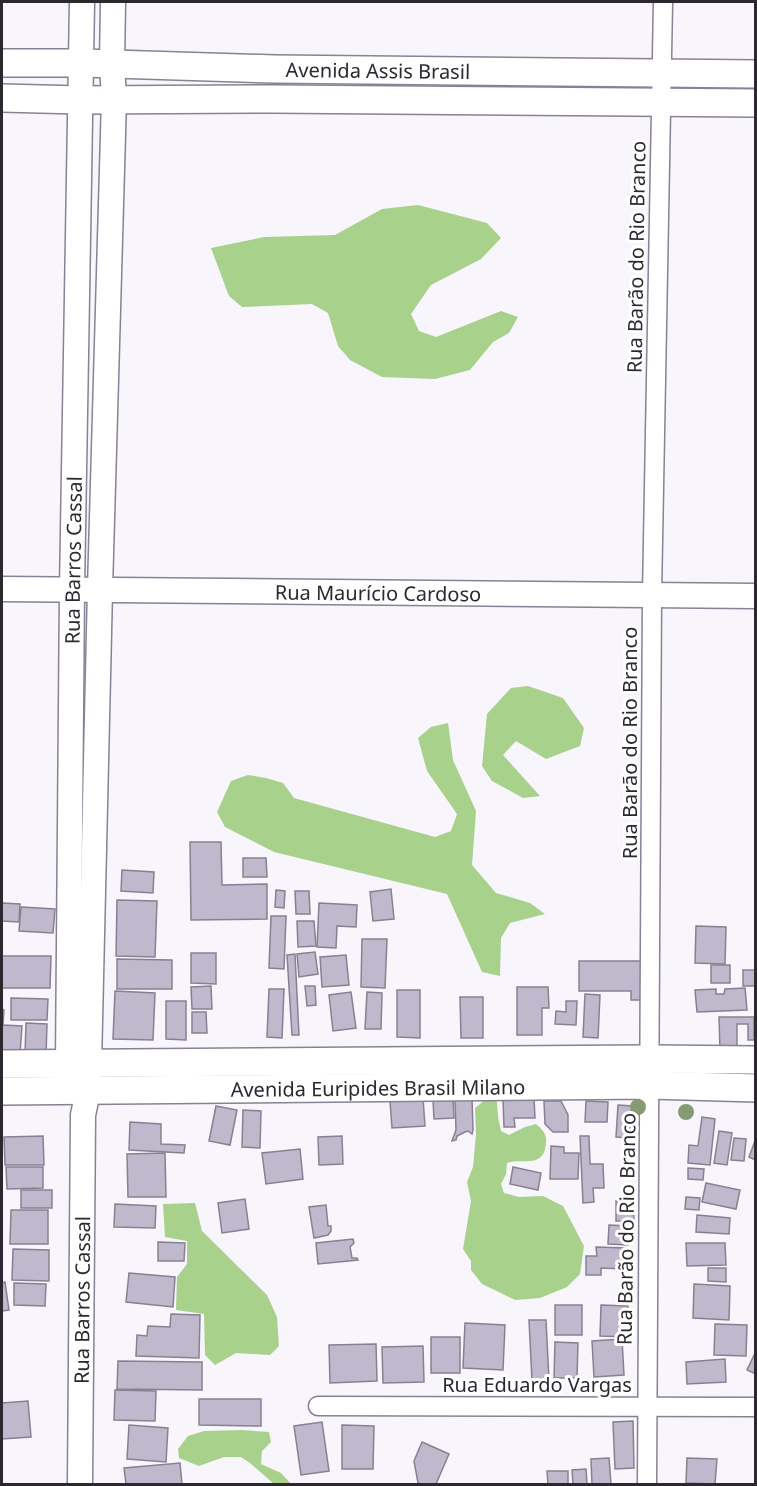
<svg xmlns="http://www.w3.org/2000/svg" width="757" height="1486" font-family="'Noto Sans',sans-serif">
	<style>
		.forest { fill: #a8d18c }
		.building { fill: #c0b8cc; stroke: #888092; stroke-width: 1.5 }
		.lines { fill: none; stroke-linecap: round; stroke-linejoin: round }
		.minor-casing { stroke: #898194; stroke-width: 21 }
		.tertiary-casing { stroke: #898194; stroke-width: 27 }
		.secondary-casing { stroke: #898194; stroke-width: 30 }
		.minor { stroke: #fff; stroke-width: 18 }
		.tertiary { stroke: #fff; stroke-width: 24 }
		.secondary { stroke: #fff; stroke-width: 27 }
		.tree { fill: #889a74 }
		.labels { text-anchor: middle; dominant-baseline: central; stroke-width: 6; stroke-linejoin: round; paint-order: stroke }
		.street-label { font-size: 20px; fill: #2c2830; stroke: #fff }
	</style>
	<rect width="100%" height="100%" fill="#f8f5fd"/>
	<!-- forest -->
	<g class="forest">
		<path d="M418 205 487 223 501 238 481 259 431 285 411 314 419 331 436 337 501 311 518 317 509 333 493 342 470 370 435 379 382 377 350 360 338 346 328 313 312 304 242 307 229 296 211 248 264 237 335 235 382 209Z"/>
		<path d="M528 686 563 698 584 728 580 746 546 759 516 741 503 755 540 796 523 798 492 781 482 766 487 714 511 688Z"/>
		<path d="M448 723 453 760 476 811 472 865 496 893 530 903 545 914 510 923 501 938 500 976 482 972 447 894 274 852 225 827 217 812 231 781 248 775 266 778 283 783 294 798 435 837 451 831 457 814 427 771 418 738 431 727Z"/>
		<path d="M491 1099 497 1102 498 1117 501 1131 509 1135 525 1127 536 1124C543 1130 547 1134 546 1144 543 1170 521 1157 507 1163L506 1174 501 1184 504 1193 519 1197 543 1196 563 1206 584 1246 580 1274 567 1287 540 1298 515 1300 482 1284 471 1270V1261L463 1249 471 1201 467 1182 473 1167 476 1134 475 1108 485 1100Z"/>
		<path d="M195 1203 202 1231 267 1295 277 1317 279 1346 270 1355 236 1353 215 1365 205 1355 204 1314 176 1310 177 1277 187 1264V1241L165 1237 163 1204Z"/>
		<path d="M242 1430 269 1432 271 1442 262 1451 261 1464 281 1473 291 1484H274L250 1463 241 1457H224L199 1466 179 1458 178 1449 188 1436 204 1431Z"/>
	</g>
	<!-- building -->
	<g class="building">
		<path d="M190 842H221L222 885 267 884V919L191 920Z"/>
		<path d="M243 858H266L267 877H243Z"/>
		<path d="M122 870 154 872 153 893 121 891Z"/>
		<path d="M391 889 394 919 373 921 370 892Z"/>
		<path d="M276 890 285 891 284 908 275 907Z"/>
		<path d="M295 891H309L310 914H296Z"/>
		<path d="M117 900 157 901 155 957 116 956Z"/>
		<path d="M2 903 20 904 19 922 2 921Z"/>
		<path d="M319 903 357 905 356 927 337 926 336 948 317 947Z"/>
		<path d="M21 907 55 909 53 933 19 931Z"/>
		<path d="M271 916H286L284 969 269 968Z"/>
		<path d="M297 921H314L316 946 298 947Z"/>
		<path d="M696 926 726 927 725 964 695 963Z"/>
		<path d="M362 939H387L385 988 361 987Z"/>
		<path d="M315 952 318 974 299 977 297 954Z"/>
		<path d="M191 953H216V984L191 983Z"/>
		<path d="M295 954 299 1035H292L287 955Z"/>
		<path d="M346 955 349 985 322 987 320 957Z"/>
		<path d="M2 956H51L50 988H2Z"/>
		<path d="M117 959 172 960V989H117Z"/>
		<path d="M579 961H643V1000H631V991H579Z"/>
		<rect x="711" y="965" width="19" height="18"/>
		<rect x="743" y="970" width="13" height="16"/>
		<path d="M211 986 212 1009H192L191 987Z"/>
		<path d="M305 986H315L316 1005 307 1006Z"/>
		<path d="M517 987H548L549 1008H542V1035H517Z"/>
		<path d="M745 988 747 1010 697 1012 695 990 716 989V994H724L725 989Z"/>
		<path d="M269 989H284L282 1038 267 1037Z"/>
		<path d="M397 990H420V1038L397 1037Z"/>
		<path d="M115 991 155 993 153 1040 113 1039Z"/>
		<path d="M351 992 356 1028 333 1031 329 995Z"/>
		<path d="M367 992 382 993 381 1029H365Z"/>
		<path d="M585 994 600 995 598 1038 583 1037Z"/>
		<path d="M460 997H483V1038H461Z"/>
		<path d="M11 998 48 999 47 1020H11Z"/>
		<path d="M166 1001H186V1040L166 1039Z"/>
		<path d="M566 1001H577L576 1025 555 1024 556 1011 566 1012Z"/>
		<path d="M2 1009 4 1010 3 1025 22 1026 20 1054 2 1053Z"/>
		<path d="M192 1012H206L207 1033H192Z"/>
		<path d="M719 1017H754V1040H748V1024H737V1045L720 1051Z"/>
		<path d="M26 1023 47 1024 46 1055 25 1054Z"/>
		<path d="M423 1098 425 1126 392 1128 390 1101Z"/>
		<path d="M472 1098 473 1130 472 1134 468 1131 465 1132 457 1136 456 1140 452 1141 456 1130 455 1099Z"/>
		<path d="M534 1098 535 1118H514L515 1127H504L503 1099Z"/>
		<path d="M453 1099 454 1118 434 1119 433 1100Z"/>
		<path d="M544 1101H561L568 1115V1132H553L545 1124Z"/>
		<path d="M586 1101 608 1102 607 1122H585Z"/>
		<path d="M618 1105 632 1106 629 1138 616 1137Z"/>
		<path d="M216 1106 237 1110 230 1145 209 1141Z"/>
		<path d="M243 1110 261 1111 260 1148 242 1147Z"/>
		<path d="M702 1117 715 1119 710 1165 688 1163 689 1145 698 1146Z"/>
		<path d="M130 1122 161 1124V1144L185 1145 184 1153 129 1150Z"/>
		<path d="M719 1131 732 1133 727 1165 714 1163Z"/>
		<path d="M43 1136 44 1165H5L4 1137Z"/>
		<path d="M342 1136 343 1164 319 1165 318 1137Z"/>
		<path d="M580 1136H589L590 1164H603L604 1188H593L594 1202 583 1203Z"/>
		<path d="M734 1138 746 1139 744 1161 731 1160Z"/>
		<path d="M756 1138V1160L749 1157Z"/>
		<path d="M551 1146 564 1147V1153H579L578 1179H550Z"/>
		<path d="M300 1149 303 1179 266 1184 262 1153Z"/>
		<path d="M165 1153 166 1197H128L127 1154Z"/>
		<path d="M6 1167H43V1188L7 1189Z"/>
		<path d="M513 1167 541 1173 538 1190 510 1184Z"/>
		<path d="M688 1168 704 1169 703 1180 688 1179Z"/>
		<path d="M706 1183 740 1190 736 1209 702 1202Z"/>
		<rect x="21" y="1190" width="31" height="18"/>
		<path d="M686 1197 700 1198 699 1210 685 1209Z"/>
		<path d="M245 1199 249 1229 222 1233 218 1203Z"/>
		<path d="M616 1201H633L634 1221H616Z"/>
		<path d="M115 1204 156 1206 155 1228 114 1227Z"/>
		<path d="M326 1205 328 1226H331V1231L328 1235 314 1238 309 1207Z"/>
		<path d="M11 1210H48V1244H10Z"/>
		<path d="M697 1215 730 1218 729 1234 696 1232Z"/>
		<path d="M609 1225 629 1226 628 1245 608 1244Z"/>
		<path d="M353 1239 354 1243 350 1247 352 1258H357L358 1260 318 1264 316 1243Z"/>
		<path d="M158 1242 185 1243 184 1261H158Z"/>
		<path d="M686 1243H725L726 1265 687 1266Z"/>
		<path d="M596 1247 626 1248 625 1269 601 1268V1275H586V1256H597Z"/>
		<path d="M13 1249 49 1250V1281L12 1280Z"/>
		<path d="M708 1268H726V1282L708 1281Z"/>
		<path d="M129 1273 175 1277 173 1307 126 1302Z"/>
		<path d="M5 1282 9 1310 2 1311V1283Z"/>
		<path d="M14 1283 46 1284 45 1306 14 1305Z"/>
		<path d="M694 1284 730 1286 729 1320 693 1318Z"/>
		<rect x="555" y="1305" width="27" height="30"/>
		<path d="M601 1305 628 1306 627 1337 600 1336Z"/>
		<path d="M171 1314 200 1315 199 1358 136 1356 137 1335 147 1336 148 1326 170 1327Z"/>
		<path d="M529 1320H546L549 1380 532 1381Z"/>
		<path d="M465 1323 505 1325 503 1370 463 1368Z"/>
		<path d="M715 1324 747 1325 746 1356 714 1355Z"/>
		<rect x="431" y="1337" width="29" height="36"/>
		<path d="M622 1339 624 1375 594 1377 592 1341Z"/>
		<path d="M555 1342 578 1343 577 1378H554Z"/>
		<path d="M376 1344 377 1381 330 1383 329 1345Z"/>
		<path d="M423 1346 424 1382 383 1383 382 1347Z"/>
		<path d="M756 1351V1374L747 1370Z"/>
		<path d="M725 1359 726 1382 687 1384 686 1362Z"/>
		<path d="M118 1361 202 1362V1390L117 1389Z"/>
		<path d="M115 1390 156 1391 155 1421 114 1420Z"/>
		<path d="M199 1399H261V1426L199 1425Z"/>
		<path d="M28 1401 31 1437 2 1439V1403Z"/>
		<path d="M633 1421 634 1468 615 1469 613 1422Z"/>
		<path d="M322 1422 329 1471 301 1475 294 1426Z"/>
		<path d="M129 1425 168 1428 166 1462 127 1459Z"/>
		<path d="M342 1425 374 1426 373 1469H342Z"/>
		<path d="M422 1442 449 1454 436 1484H422L418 1483 414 1461Z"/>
		<path d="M609 1458 611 1484H592L591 1459Z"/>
		<path d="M687 1458 717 1459 715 1484 686 1483Z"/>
		<path d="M180 1463 182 1484H126L124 1468Z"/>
		<path d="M586 1469 587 1484H573L572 1470Z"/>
		<path d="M547 1471H568V1484H548Z"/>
	</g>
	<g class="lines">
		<!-- minor casing -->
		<g class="minor-casing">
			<g id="minor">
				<path d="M318 1406 756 1407"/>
				<path d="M647 1484 652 595 663 2"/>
			</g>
		</g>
		<!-- tertiary casing -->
		<g class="tertiary-casing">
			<g id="tertiary">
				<path id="s1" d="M2 589 756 596"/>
				<path id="s2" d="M71 1082 68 1064 72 589 82 2"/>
				<path id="s3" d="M80 1484 83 1115 88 1091 89 1064 100 589 114 99 112 64 113 2"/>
			</g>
		</g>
		<!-- secondary casing -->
		<g class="secondary-casing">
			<g id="secondary">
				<path id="s4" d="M2 63H82L274 69 756 74"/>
				<path d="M2 98 80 100 273 99 756 103"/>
				<path d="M2 1064 650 1059 756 1060"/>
				<path id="s5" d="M2 1091 650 1085 756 1088"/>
			</g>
		</g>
		<!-- minor -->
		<use href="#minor" class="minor"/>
		<!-- tertiary -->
		<use href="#tertiary" class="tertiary"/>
		<!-- secondary -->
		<use href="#secondary" class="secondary"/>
	</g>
	<!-- trees -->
	<g class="tree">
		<circle cx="638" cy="1107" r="8"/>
		<circle cx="686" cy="1112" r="8"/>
	</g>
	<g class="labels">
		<!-- street labels -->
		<g class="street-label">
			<text stroke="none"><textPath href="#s4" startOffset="376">Avenida Assis Brasil</textPath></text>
			<text transform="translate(636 257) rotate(-89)">Rua Barão do Rio Branco</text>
			<text stroke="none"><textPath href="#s2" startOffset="522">Rua Barros Cassal</textPath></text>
			<text stroke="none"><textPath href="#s1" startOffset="376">Rua Maurício Cardoso</textPath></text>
			<text transform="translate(629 743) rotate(-90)">Rua Barão do Rio Branco</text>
			<text stroke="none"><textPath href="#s5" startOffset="376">Avenida Euripides Brasil Milano</textPath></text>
			<text transform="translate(626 1229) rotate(-89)">Rua Barão do Rio Branco</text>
			<text stroke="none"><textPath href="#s3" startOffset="184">Rua Barros Cassal</textPath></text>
			<text x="537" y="1384">Rua Eduardo Vargas</text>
		</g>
	</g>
	<!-- border -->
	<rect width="757" height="1486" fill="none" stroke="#2c2830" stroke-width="6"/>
</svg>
